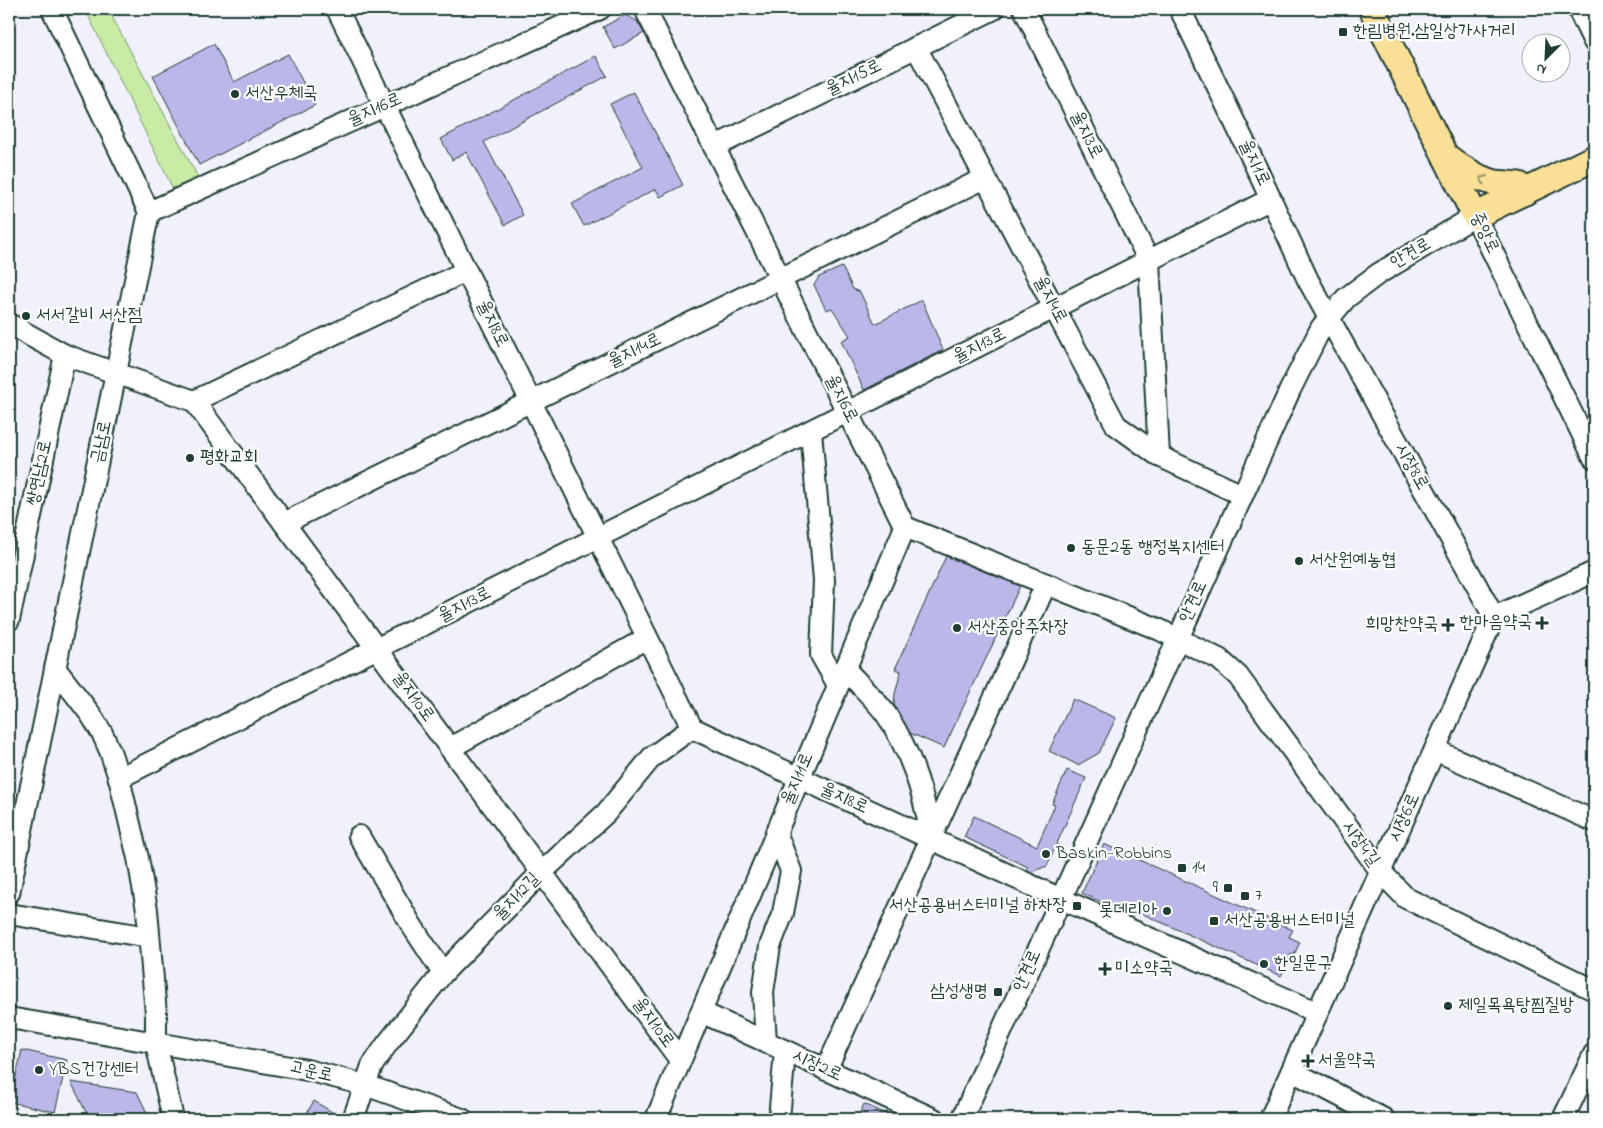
<svg xmlns="http://www.w3.org/2000/svg" width="1603" height="1128" font-family="'Indie Flower','Poor Story',sans-serif">
	<style>
		.green { fill: #c8eca5; stroke: #74946c }
		.building { fill: #bbb7e9; stroke: #1f3d34 }
		.lines { fill: none; stroke-linecap: round; stroke-linejoin: round }
		.minor-casing { stroke: #1f3d34; stroke-width: 24 }
		.major-casing { stroke: #1f3d34; stroke-width: 29 }
		.minor { stroke: #fff; stroke-width: 20 }
		.major { stroke: #fadf96; stroke-width: 25 }
		.oneway { stroke: #8c8e65 }
		.poi-dot { fill: #1f3d34; stroke: #fff; stroke-width: 2 }
		.labels { text-anchor: middle; dominant-baseline: central; stroke-width: 4.5; stroke-linejoin: round; paint-order: stroke }
		.poi-label { font-size: 18px; fill: #1f3d34; stroke: #fff; text-anchor: start }
		.street-label { font-size: 18px; fill: #1f3d34; stroke: #fff }
	</style>
	<rect width="100%" height="100%" fill="#f1f1fb"/>
	<filter id="ink" filterUnits="userSpaceOnUse"><feTurbulence type="fractalNoise" baseFrequency=".02" numOctaves="2"/><feDisplacementMap in="SourceGraphic" scale="10" xChannelSelector="R" yChannelSelector="G"/><feConvolveMatrix kernelMatrix="1 2 1 2 8 2 1 2 1" color-interpolation-filters="sRGB"/></filter>
	<g filter="url(#ink)">
		<!-- green -->
		<path class="green" d="M85 9H108L200 181 174 191Z"/>
		<!-- building -->
		<g class="building">
			<path d="M625 15 637 21 644 33 615 49 603 27Z"/>
			<path d="M214 44 234 82 288 54 315 105 199 165 153 76Z"/>
			<path d="M596 56 607 76 484 142 523 215 505 225 466 152 452 160 441 139Z"/>
			<path d="M634 92 683 185 660 197 656 189 584 226 572 204 643 167 610 104Z"/>
			<path d="M842 267 853 289 860 292 875 324 922 300 943 350 864 390 841 341 850 336 832 308 826 310 814 285 819 277Z"/>
			<path d="M946 556 1020 586 944 748 910 733 894 705 895 694 901 671 895 669Z"/>
			<path d="M1073 699 1116 718 1099 753 1078 765 1049 751Z"/>
			<path d="M1067 770 1086 778 1047 866 1031 872 1027 870 1028 867 964 837 974 816 1037 846 1055 805 1052 804Z"/>
			<path d="M1104 844 1293 930 1289 937 1300 942 1294 955 1291 954 1281 976 1125 906 1122 912 1082 893Z"/>
			<path d="M22 1050 67 1060 55 1112 10 1102Z"/>
			<path d="M71 1082 137 1092 150 1119H116L88 1116Z"/>
			<path d="M314 1101 342 1118 341 1119H303Z"/>
			<path d="M864 1104 898 1119H857Z"/>
		</g>
		<g class="lines">
			<!-- minor casing -->
			<g class="minor-casing">
				<g id="minor">
					<path d="M337 9 692 728 1050 894 1318 1013"/>
					<path d="M645 9 905 527 1158 629 1219 659 1238 676 1381 872 1406 898 1594 990"/>
					<path d="M1024 9 1149 261 1159 456"/>
					<path d="M1180 9 1249 152 1308 280 1494 617"/>
					<path d="M1578 9 1594 42"/>
					<path d="M916 47 1116 425 1159 456 1242 495"/>
					<path d="M714 147 994 9"/>
					<path d="M149 212 600 9"/>
					<path d="M9 324 65 355 194 401 680 1060"/>
					<path d="M194 401 466 271"/>
					<path d="M811 431 824 580 821 655 838 685"/>
					<path d="M284 523 985 178"/>
					<path d="M9 620 65 355"/>
					<path d="M55 668 91 715 102 733 110 751 119 778 138 858 147 910 156 1014V1043L173 1119"/>
					<path d="M845 669C858 683 874 698 886 714 911 752 925 795 931 839"/>
					<path d="M450 748 647 638"/>
					<path d="M1435 750 1594 821"/>
					<path d="M119 778 1271 199"/>
					<path d="M359 836 412 926 443 973"/>
					<path d="M9 893 149 212 52 9"/>
					<path d="M9 914 149 937"/>
					<path d="M701 1012 934 1119"/>
					<path d="M9 1018 174 1046 307 1070 365 1085 462 1119"/>
					<path d="M766 1043 763 992 770 946 783 913 791 871 776 832"/>
					<path d="M826 1070 1046 584"/>
					<path d="M1292 1071 1384 1119"/>
					<path d="M353 1119 372 1066 387 1044 443 973 542 872 606 813 652 757 692 728"/>
					<path d="M656 1119 905 527"/>
					<path d="M779 1119 785 1051"/>
					<path d="M962 1119 1290 390 1321 328 1346 298 1378 274 1475 216 1594 458"/>
					<path d="M1270 1119 1494 617 1594 572"/>
					<path d="M1563 1119 1594 1054"/>
				</g>
			</g>
			<!-- major casing -->
			<g class="major-casing">
				<g id="major">
					<path d="M1372 9 1475 216 1594 158"/>
					<path d="M1447 157 1459 166 1480 178 1495 183 1519 185 1525 192"/>
				</g>
			</g>
			<!-- minor -->
			<use href="#minor" class="minor"/>
			<!-- major -->
			<use href="#major" class="major"/>
		</g>
		<!-- one-way arrows -->
		<defs><path id="oneway-chevron" d="M-2-3.5L2.5 0L-2 3.5" fill="none" stroke-width="1.6" stroke-linecap="round" stroke-linejoin="round" transform="scale(1.25)"/></defs>
		<use class="oneway" href="#oneway-chevron" transform="translate(1483 179) rotate(-157)"/>
	</g>
	<!-- markers -->
	<g class="poi-dot">
		<rect x="1338" y="27" width="10" height="10" rx="2.5"/>
		<circle cx="235" cy="94" r="5"/>
		<circle cx="26" cy="316" r="5"/>
		<circle cx="190" cy="458" r="5"/>
		<circle cx="1071" cy="548" r="5"/>
		<circle cx="1299" cy="561" r="5"/>
		<path d="M1539.5 615.5h5v5h5v5h-5v5h-5v-5h-5v-5h5z"/>
		<path d="M1445.5 617.5h5v5h5v5h-5v5h-5v-5h-5v-5h5z"/>
		<circle cx="957" cy="628" r="5"/>
		<circle cx="1046" cy="854" r="5"/>
		<rect x="1177" y="863" width="10" height="10" rx="2.5"/>
		<rect x="1223" y="883" width="10" height="10" rx="2.5"/>
		<rect x="1240" y="891" width="10" height="10" rx="2.5"/>
		<rect x="1072" y="901" width="10" height="10" rx="2.5"/>
		<circle cx="1167" cy="911" r="5"/>
		<rect x="1209" y="916" width="10" height="10" rx="2.5"/>
		<circle cx="1264" cy="964" r="5"/>
		<path d="M1102.5 961.5h5v5h5v5h-5v5h-5v-5h-5v-5h5z"/>
		<rect x="993" y="987" width="10" height="10" rx="2.5"/>
		<circle cx="1448" cy="1006" r="5"/>
		<path d="M1305.5 1053.5h5v5h5v5h-5v5h-5v-5h-5v-5h5z"/>
		<circle cx="39" cy="1070" r="5"/>
	</g>
	<g class="labels">
		<!-- poi labels -->
		<g class="poi-label">
			<text x="1353" y="32">한림병원.삼일상가사거리</text>
			<text x="245" y="94">서산우체국</text>
			<text x="36" y="316">서서갈비 서산점</text>
			<text x="200" y="458">평화교회</text>
			<text x="1081" y="548">동문2동 행정복지센터</text>
			<text x="1309" y="561">서산원예농협</text>
			<text x="1532" y="623" text-anchor="end">한마음약국</text>
			<text x="1438" y="625" text-anchor="end">희망찬약국</text>
			<text x="967" y="628">서산중앙주차장</text>
			<text x="1056" y="854">Baskin-Robbins</text>
			<text x="1192" y="868">14</text>
			<text x="1218" y="888" text-anchor="end">9</text>
			<text x="1255" y="896">7</text>
			<text x="1067" y="906" text-anchor="end">서산공용버스터미널 하차장</text>
			<text x="1157" y="911" text-anchor="end">롯데리아</text>
			<text x="1224" y="921">서산공용버스터미널</text>
			<text x="1274" y="964">한일문구</text>
			<text x="1115" y="969">미소약국</text>
			<text x="988" y="992" text-anchor="end">삼성생명</text>
			<text x="1458" y="1006">제일목욕탕찜질방</text>
			<text x="1318" y="1061">서울약국</text>
			<text x="49" y="1070">YBS건강센터</text>
		</g>
		<!-- street labels -->
		<g class="street-label">
			<text transform="translate(854 78) rotate(-26)">율지15로</text>
			<text transform="translate(375 110) rotate(-24)">율지16로</text>
			<text transform="translate(1086 135) rotate(64)">율지3로</text>
			<text transform="translate(1254 163) rotate(65)">율지1로</text>
			<text transform="translate(1484 233) rotate(64)">중앙로</text>
			<text transform="translate(1411 254) rotate(-30)">안견로</text>
			<text transform="translate(1050 300) rotate(62)">율지4로</text>
			<text transform="translate(492 324) rotate(64)">율지8로</text>
			<text transform="translate(980 346) rotate(-27)">율지13로</text>
			<text transform="translate(635 351) rotate(-26)">율지14로</text>
			<text transform="translate(841 399) rotate(63)">율지6로</text>
			<text transform="translate(102 442) rotate(-78)">금남로</text>
			<text transform="translate(1411 467) rotate(61)">시장8로</text>
			<text transform="translate(40 473) rotate(-78)">쌍연남2로</text>
			<text transform="translate(1194 602) rotate(-66)">안견로</text>
			<text transform="translate(465 605) rotate(-27)">율지13로</text>
			<text transform="translate(413 697) rotate(54)">율지10로</text>
			<text transform="translate(798 779) rotate(-67)">율지11로</text>
			<text transform="translate(844 799) rotate(25)">율지8로</text>
			<text transform="translate(1405 818) rotate(-66)">시장6로</text>
			<text transform="translate(1360 844) rotate(54)">시장4길</text>
			<text transform="translate(517 897) rotate(-46)">율지12길</text>
			<text transform="translate(1028 971) rotate(-66)">안견로</text>
			<text transform="translate(653 1023) rotate(54)">율지10로</text>
			<text transform="translate(817 1066) rotate(25)">시장2로</text>
			<text transform="translate(311 1072) rotate(13)">고운로</text>
		</g>
	</g>
	<!-- margin -->
	<rect width="1603" height="1128" fill="none" stroke="#fff" stroke-width="30"/>
	<rect x="15" y="15" width="1573" height="1098" fill="none" stroke="#1f3d34" stroke-width="2" filter="url(#ink)"/>
	<!-- north arrow -->
	<g transform="translate(1546 58) rotate(204)"><circle r="24" fill="#ffffff" stroke="#a5b1ae"/>
	<path d="M0-4L9 19L0 12L-9 19Z" fill="#1f3d34"/>
	<text y="-8" font-size="14" font-weight="bold" text-anchor="middle" fill="#1f3d34">N</text>
	</g>
</svg>
